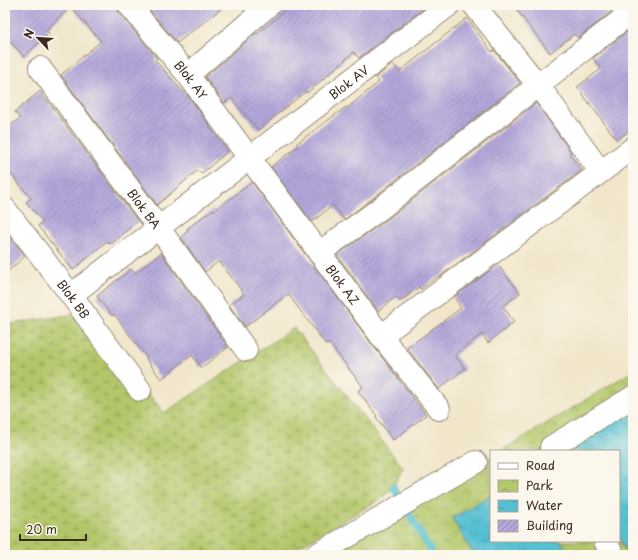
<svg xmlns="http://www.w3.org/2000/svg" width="638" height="560" font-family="'Playpen Sans',sans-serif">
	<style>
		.wetland { fill: url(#wetland-marsh); stroke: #777844 }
		.park { fill: url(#park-crowns); stroke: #777844 }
		.water { fill: url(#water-ripples); stroke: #487578 }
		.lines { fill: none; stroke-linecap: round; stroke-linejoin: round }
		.stream { stroke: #55c0d1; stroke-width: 7 }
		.building { fill: url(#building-hatch) }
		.minor-casing { stroke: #968874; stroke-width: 24 }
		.minor { stroke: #fff; stroke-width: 22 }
		.labels { text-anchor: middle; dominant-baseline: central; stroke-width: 3.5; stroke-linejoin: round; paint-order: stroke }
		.street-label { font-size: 12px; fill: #3b2a1e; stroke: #fbf7ec }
	</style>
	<defs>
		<pattern id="wetland-marsh" width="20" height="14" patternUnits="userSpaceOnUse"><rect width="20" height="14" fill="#b3c76b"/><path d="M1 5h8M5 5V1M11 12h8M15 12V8" fill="none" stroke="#93a257"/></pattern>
		<pattern id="park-crowns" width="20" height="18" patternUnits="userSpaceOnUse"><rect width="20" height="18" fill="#b3c76b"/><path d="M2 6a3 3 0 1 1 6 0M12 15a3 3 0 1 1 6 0" fill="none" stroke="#93a257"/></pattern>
		<pattern id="water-ripples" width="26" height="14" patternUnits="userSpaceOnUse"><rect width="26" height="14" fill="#55c0d1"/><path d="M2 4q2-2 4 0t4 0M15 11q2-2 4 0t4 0" fill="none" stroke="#489ca9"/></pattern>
		<pattern id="building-hatch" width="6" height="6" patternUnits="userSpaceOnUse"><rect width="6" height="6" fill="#b3a7db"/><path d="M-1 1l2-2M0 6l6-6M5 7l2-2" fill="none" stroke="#9388b1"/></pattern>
	</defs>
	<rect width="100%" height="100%" fill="#fbf7ec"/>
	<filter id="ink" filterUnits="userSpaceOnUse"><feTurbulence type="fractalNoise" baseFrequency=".025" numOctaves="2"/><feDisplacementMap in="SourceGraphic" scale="8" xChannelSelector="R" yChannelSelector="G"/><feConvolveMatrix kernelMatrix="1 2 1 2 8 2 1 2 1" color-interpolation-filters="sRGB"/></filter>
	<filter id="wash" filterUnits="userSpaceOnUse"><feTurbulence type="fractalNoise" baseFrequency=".012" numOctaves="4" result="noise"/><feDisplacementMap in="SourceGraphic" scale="16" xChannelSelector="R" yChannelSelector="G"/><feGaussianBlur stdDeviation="0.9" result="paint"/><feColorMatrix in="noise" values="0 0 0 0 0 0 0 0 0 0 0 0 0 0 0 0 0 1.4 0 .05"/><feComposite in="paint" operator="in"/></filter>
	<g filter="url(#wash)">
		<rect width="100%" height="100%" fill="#f1e6ca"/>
		<!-- wetland -->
		<path class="wetland" d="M82 313 164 413 294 328 403 468 393 487 381 499 284 555H5V325Z"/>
		<!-- park -->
		<g class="park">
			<path d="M633 371V408L566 449V451H501Z"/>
			<path d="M491 457V541H619V540L628 555H328Z"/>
		</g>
		<!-- water -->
		<g class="water">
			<path d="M633 410V555H629L619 537V451H567L565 449Z"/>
			<path d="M491 495V541H561L569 555H474L452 518Z"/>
		</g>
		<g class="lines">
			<!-- stream -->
			<path class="stream" d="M393 487 433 555"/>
		</g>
		<g id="blocks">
			<!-- building -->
			<g class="building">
				<path d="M5 5H117L119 13 157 58 155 60 184 93 185 92 208 123 207 124 228 151 201 174 198 170 157 205 61 75 101 41 71 7 46 30 49 33 24 57 5 36Z"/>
				<path d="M150 5H226L177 43 147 7Z"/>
				<path d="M292 5H428L359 58 354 52 307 93 306 91 258 130 231 98 224 103 205 77 256 33 257 34Z"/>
				<path d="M513 5H620L578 38 574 34 550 53Z"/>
				<path d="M467 18 492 52 494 50 520 83 373 198 344 220 333 205 312 222 271 167 298 146 296 144 346 107 347 108 379 82 375 78 393 64 399 72Z"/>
				<path d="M633 27V128L617 140 577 87 601 69 593 58Z"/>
				<path d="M40 91 138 221 110 244 107 241 73 270 38 226 43 222 26 202 31 198 5 167V130L20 118 15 112Z"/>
				<path d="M536 103 571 152 569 153 582 170 439 277 438 276 421 289 419 287 400 301 396 297 378 311 337 255 389 218Z"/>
				<path d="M252 182 371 343 426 415 393 440 376 417 377 416 358 391 363 387 329 343 326 345 288 294 245 327 229 305 244 294 219 261 205 272 181 237 188 231 187 229 213 209 214 211Z"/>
				<path d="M5 230 25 256 5 274Z"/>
				<path d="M161 253 228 347 201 368 192 355 161 379 146 359 147 358 114 314 112 316 97 296 131 269 135 273Z"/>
				<path d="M498 265 520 293 503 306 514 322 488 343 482 334 455 355 465 369 439 389 407 348 461 308 454 297Z"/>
			</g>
		</g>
	</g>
	<g filter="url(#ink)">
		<use href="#blocks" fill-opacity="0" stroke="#968874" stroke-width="1"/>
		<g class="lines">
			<!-- minor casing -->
			<g class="minor-casing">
				<g id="minor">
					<path id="s1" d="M129 5 188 75 381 336 439 409"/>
					<path d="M474 5 538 85 600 171"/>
					<path id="s2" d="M40 68 158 227 246 350"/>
					<path d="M188 75 269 5"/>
					<path id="s3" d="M5 209 71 295 140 390"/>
					<path d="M319 253 381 208 633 11"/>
					<path id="s4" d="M71 295 449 5"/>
					<path d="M381 336 633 148"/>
					<path d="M553 451 551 447 633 397"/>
					<path d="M605 541 613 555"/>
					<path d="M316 555 476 462"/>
				</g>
			</g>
			<!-- minor -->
			<use href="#minor" class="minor"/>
		</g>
	</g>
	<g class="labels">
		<!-- street labels -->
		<g class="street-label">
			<text stroke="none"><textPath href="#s1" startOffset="97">Blok AY</textPath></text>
			<text stroke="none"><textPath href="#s4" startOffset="350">Blok AV</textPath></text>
			<text stroke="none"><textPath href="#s2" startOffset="175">Blok BA</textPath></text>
			<text stroke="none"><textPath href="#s1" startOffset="352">Blok AZ</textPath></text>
			<text stroke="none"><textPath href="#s3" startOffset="113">Blok BB</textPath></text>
		</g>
	</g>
	<!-- margin -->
	<rect width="638" height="560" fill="none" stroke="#fbf7ec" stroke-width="20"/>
	<!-- legend -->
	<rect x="490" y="450" width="130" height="92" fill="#fbf7ec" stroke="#aea59a"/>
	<rect x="498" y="463" width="20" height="6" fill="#ffffff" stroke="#aea59a"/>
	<text x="526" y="470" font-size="12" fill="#3b2a1e">Road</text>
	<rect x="498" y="480" width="20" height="12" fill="url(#park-crowns)" stroke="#aea59a"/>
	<text x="526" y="490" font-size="12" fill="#3b2a1e">Park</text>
	<rect x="498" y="500" width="20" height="12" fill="url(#water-ripples)" stroke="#aea59a"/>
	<text x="526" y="510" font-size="12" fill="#3b2a1e">Water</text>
	<rect x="498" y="520" width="20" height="12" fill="url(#building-hatch)" stroke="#aea59a"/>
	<text x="526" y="530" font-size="12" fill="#3b2a1e">Building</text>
	<!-- north arrow -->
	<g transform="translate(38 38) rotate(295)" stroke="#fbf7ec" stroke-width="3" paint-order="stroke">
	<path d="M0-3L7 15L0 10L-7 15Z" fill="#3b2a1e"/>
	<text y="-6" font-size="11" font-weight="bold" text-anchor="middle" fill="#3b2a1e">N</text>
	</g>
	<!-- scale -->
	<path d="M20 534v6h66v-6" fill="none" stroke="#3b2a1e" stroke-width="2"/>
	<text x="26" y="534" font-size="12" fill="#3b2a1e" stroke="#fbf7ec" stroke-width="3" paint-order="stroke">20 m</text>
</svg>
